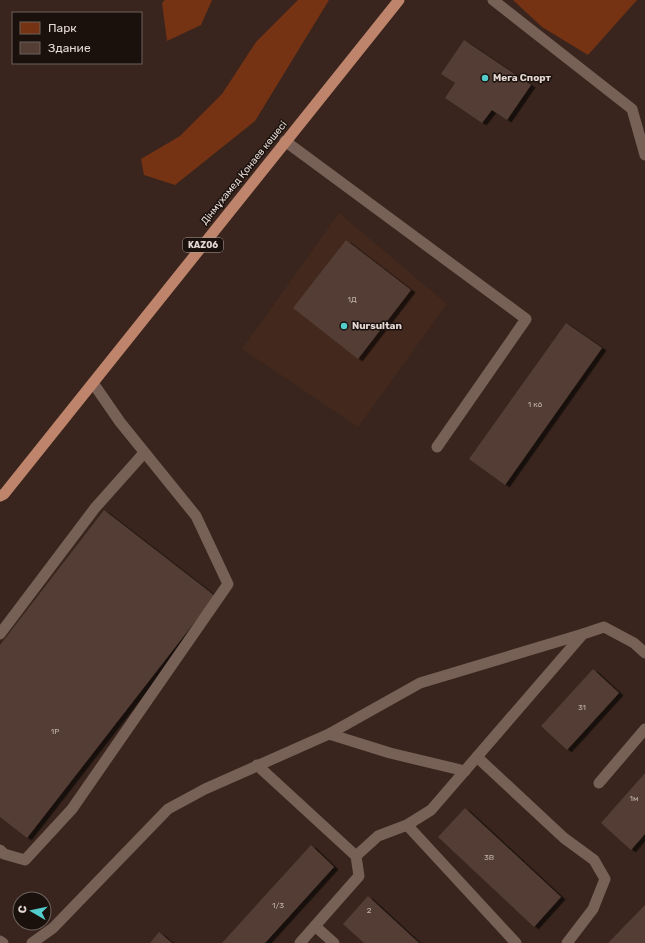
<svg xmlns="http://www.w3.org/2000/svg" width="645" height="943" font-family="Rubik,sans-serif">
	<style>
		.built { fill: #43281d }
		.green { fill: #753313 }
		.building { fill: #533d34; filter: url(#shadow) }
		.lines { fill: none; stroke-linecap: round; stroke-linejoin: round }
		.service { stroke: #776056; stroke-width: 11 }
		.trunk { stroke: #bf846c; stroke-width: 11 }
		.poi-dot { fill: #53cdcb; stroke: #1a110d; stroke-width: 1.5 }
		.labels { text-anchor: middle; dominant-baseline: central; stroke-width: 3; stroke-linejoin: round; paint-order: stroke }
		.number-label { font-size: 8px; fill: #c1b2ab }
		.shield { fill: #1a110d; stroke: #a99d98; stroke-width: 1 }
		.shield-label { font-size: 9px; font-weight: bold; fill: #e6d9d3 }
		.poi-label { font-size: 10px; font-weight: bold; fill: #e6d9d3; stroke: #1a110d; text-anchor: start }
		.street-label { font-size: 10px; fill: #e6d9d3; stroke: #1a110d }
	</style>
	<defs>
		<filter id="shadow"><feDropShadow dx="4.5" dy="2.5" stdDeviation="0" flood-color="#0009"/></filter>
	</defs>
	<rect width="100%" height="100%" fill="#39251d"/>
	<!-- built -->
	<path class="built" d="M339 213 447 304 358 427 242 349Z"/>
	<!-- green -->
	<g class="green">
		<path d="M165 0H212L201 25 167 41 162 3Z"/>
		<path d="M298 0H329L255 121 175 185 144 175 141 159 180 136 222 94 256 42Z"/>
		<path d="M513 0H637L588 55 542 27Z"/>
	</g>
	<!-- building -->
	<g class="building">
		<path d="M464 40 531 85 507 120 492 110 482 123 445 98 455 83 441 74Z"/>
		<path d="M346 240 411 290 358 359 293 308Z"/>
		<path d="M566 323 602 348 505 485 469 459Z"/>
		<path d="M104 510 215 596 27 838 0 817V645Z"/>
		<path d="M593 669 619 693 567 750 541 726Z"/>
		<path d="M645 773V834L631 850 601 823Z"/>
		<path d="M465 808 561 897 534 927 438 837Z"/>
		<path d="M311 845 334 867 265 943H222Z"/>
		<path d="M368 896 419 943H364L343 924Z"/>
		<path d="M645 905V943H608Z"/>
		<path d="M159 932 172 943H150Z"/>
	</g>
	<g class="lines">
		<!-- service -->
		<g class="service">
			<path d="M493 0 632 109 645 155"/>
			<path d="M285 141 526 319 437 447"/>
			<path d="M0 634 95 508 144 453"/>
			<path d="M329 734 390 753 465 771"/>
			<path d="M477 757 564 838 594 860 605 879 593 909 567 943"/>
			<path d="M257 765 356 856 359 876 300 943"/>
			<path d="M599 783 645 729"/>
			<path d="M407 825 516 943"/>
			<path d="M0 850 4 854 25 860 72 809 228 584 196 516 120 422 93 383"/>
			<path d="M356 856 378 836 407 825 431 810 583 634 604 627 634 643 645 653"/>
			<path d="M315 926 334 943"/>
			<path d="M0 941 3 943"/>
			<path d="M32 943 53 928 168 809 205 789 329 734 420 683 583 634"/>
		</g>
		<!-- trunk -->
		<path class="trunk" d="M0 496 4 494 399 0"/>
	</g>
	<!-- markers -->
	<g class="poi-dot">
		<circle cx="485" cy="78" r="4"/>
		<circle cx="344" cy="326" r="4"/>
	</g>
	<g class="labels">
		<!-- number labels -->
		<g class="number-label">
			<text x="352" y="299">1Д</text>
			<text x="535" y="404">1 к6</text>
			<text x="582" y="707">31</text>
			<text x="55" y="731">1Р</text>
			<text x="634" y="798">1м</text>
			<text x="489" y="857">3В</text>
			<text x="278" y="905">1/3</text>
			<text x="369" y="910">2</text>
		</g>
		<!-- shield labels -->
		<rect class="shield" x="183" y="238" width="40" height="14" rx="3"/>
		<g class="shield-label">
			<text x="203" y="245">KАZ06</text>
		</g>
		<!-- poi labels -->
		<g class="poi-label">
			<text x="493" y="78">Мега Спорт</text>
			<text x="352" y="326">Nursultan</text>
		</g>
		<!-- street labels -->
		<g class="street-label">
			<text transform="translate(244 173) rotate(-51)">Дінмұхамед Қонаев көшесі</text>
		</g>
	</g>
	<!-- legend -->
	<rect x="12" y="12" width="130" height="52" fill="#1a110d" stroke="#6c615c"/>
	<rect x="20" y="22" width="20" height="12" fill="#753313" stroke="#6c615c"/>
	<text x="48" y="32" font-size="12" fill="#e6d9d3">Парк</text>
	<rect x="20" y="42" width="20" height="12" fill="#533d34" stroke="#6c615c"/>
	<text x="48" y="52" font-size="12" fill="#e6d9d3">Здание</text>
	<!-- north arrow -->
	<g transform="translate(32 911) rotate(279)"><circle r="19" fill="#1a110d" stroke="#6c615c"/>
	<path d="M0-3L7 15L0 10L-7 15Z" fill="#53cdcb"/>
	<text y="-6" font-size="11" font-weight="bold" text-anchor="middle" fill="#e6d9d3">С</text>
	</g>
</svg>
